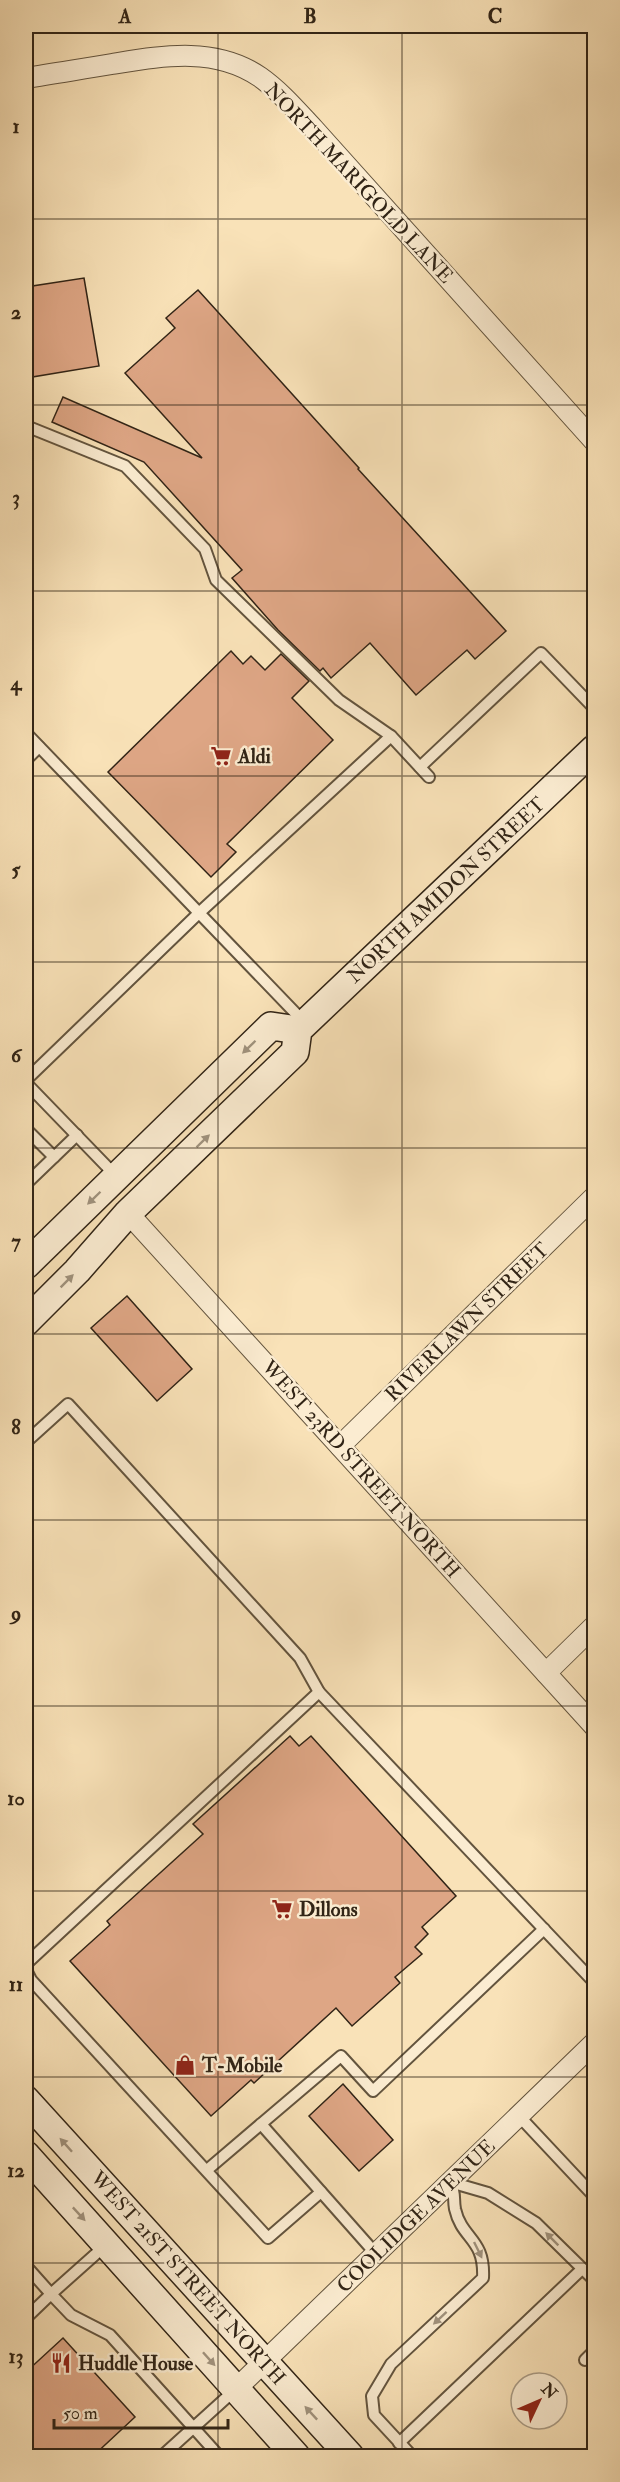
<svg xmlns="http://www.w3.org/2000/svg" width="620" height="2482" font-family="'IM FELL Double Pica',serif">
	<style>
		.building { fill: #dea685; stroke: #312416; stroke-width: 1.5 }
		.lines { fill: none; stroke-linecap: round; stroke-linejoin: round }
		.lane-casing { stroke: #63543e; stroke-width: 14 }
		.street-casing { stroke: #63543e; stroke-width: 22 }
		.secondary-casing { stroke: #312416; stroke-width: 30 }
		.lane { stroke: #fbecd1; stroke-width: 10 }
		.street { stroke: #fbecd1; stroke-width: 20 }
		.secondary { stroke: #fbecd1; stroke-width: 27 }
		.oneway { fill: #a0927d }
		.grid { fill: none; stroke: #312416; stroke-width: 1.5; stroke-opacity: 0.55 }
		.labels { text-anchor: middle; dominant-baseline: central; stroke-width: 5; stroke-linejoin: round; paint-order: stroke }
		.street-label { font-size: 20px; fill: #312416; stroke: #fbecd1 }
		.poi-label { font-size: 20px; font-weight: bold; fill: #312416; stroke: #fbecd1; text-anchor: start }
		.neatline { fill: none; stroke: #312416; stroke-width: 2 }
		.grid-label { font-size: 20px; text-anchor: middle; font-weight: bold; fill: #312416 }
	</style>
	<rect width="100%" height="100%" fill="#f9e2b8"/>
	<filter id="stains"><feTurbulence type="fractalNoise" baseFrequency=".00333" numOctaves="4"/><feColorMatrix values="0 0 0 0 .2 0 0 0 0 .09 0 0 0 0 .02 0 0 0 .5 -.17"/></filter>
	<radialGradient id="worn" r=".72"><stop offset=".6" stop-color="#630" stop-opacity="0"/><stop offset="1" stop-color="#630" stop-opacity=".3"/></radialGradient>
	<!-- building -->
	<g class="building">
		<path d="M84 278 99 366 26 378V287Z"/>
		<path d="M198 290 359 468 358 469 506 631 475 659 467 650 416 695 370 643 331 678 323 668 320 671 278 630 232 578 242 570 144 462 52 422 63 397 202 458 125 373 175 328 166 318Z"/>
		<path d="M231 651 243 664 251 656 265 670 281 654 309 681 292 698 333 740 227 844 236 852 211 877 108 772Z"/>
		<path d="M127 1296 192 1369 157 1401 91 1328Z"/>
		<path d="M290 1736 299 1746 311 1736 456 1896 422 1927 428 1934 415 1947 422 1954 395 1977 400 1983 352 2026 336 2008 254 2083 251 2080 211 2116 70 1961 110 1925 107 1921 203 1834 193 1824Z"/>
		<path d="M343 2084 393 2140 359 2171 309 2116Z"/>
		<path d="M63 2338 135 2417 92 2457H39L26 2441V2372Z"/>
	</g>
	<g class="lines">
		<!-- lane casing -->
		<g class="lane-casing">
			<g id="lane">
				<path d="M26 426 125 466 205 549 216 580 339 700 391 736"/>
				<path d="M26 733 304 1022"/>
				<path d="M26 760 39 747"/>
				<path d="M420 767 541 653 594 708"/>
				<path d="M26 1080 200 912 391 736 429 777"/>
				<path d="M26 1083 116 1176"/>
				<path d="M26 1129 54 1157"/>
				<path d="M26 1184 77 1135"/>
				<path d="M26 1442 68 1404 300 1658 319 1692 594 1982"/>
				<path d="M26 1964 319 1692"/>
				<path d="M26 1970 31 1980 268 2238 321 2192"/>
				<path d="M519 2116 594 2196"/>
				<path d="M207 2170 261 2124"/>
				<path d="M376 2254 261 2124 341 2056 373 2091 544 1929"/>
				<path d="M26 2266 51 2294 107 2244"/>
				<path d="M26 2318 51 2294 71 2315 110 2335 219 2456"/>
				<path d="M585 2360 594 2351"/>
				<path d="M399 2443 582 2269"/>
				<path d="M162 2456 236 2389"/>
				<path d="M412 2456 374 2415 372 2396 391 2364 483 2278C485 2238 462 2240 455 2209 453 2198 456 2194 450 2182L488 2193 536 2223 594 2280"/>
			</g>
		</g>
		<!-- street casing -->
		<g class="street-casing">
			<g id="street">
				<path d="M26 78C54 73 83 69 112 64 162 56 215 46 260 77 280 91 297 111 313 128L594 441"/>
				<path d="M128 1213 594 1726"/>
				<path d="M340 1446 594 1197"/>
				<path d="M546 1673 594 1626"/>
				<path d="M236 2389 594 2043"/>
			</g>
		</g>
		<!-- secondary casing -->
		<g class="secondary-casing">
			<g id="secondary">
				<path d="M26 1265 271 1026 298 1030"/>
				<path d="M26 1322 77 1271 128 1213 295 1052 298 1030 594 749"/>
				<path d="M26 2100 350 2456"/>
				<path d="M26 2155 296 2456"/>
			</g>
		</g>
		<!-- lane -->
		<use href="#lane" class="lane"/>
		<!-- street -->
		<use href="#street" class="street"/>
		<!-- secondary -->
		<use href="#secondary" class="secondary"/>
	</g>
	<!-- one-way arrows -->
	<defs><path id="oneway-solid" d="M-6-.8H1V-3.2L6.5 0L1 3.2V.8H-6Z" transform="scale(1.5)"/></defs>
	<g class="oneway">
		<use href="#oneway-solid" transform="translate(249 1047) rotate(136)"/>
		<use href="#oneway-solid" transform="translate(203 1141) rotate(-44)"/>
		<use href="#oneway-solid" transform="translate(94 1198) rotate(136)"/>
		<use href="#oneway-solid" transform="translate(67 1281) rotate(-45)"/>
		<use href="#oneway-solid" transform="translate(66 2145) rotate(-132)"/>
		<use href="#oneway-solid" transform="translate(79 2214) rotate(47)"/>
		<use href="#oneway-solid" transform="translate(552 2239) rotate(-135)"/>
		<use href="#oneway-solid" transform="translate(478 2250) rotate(64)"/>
		<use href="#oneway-solid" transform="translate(440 2318) rotate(137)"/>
		<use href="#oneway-solid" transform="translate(209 2359) rotate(48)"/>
		<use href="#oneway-solid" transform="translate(311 2413) rotate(-133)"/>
	</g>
	<!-- grid -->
	<path class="grid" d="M218 26V2456M402 26V2456M26 219H594M26 405H594M26 591H594M26 776H594M26 962H594M26 1148H594M26 1334H594M26 1520H594M26 1706H594M26 1891H594M26 2077H594M26 2263H594"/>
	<!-- icons -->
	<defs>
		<g id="supermarket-bare" transform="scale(1.62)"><path d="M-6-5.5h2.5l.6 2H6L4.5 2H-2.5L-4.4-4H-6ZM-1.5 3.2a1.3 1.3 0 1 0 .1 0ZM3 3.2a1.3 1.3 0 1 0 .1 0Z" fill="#8f2418" stroke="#fbecd1" stroke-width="2.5" paint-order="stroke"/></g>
		<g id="shop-bare" transform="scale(1.62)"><path d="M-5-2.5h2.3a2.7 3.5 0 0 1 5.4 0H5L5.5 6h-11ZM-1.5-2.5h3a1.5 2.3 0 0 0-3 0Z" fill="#8f2418" stroke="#fbecd1" stroke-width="2.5" paint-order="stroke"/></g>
		<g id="restaurant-bare" transform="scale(1.62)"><path d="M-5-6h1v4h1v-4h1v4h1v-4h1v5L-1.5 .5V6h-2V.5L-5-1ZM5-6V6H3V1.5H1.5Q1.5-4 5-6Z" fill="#8f2418" stroke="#fbecd1" stroke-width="2.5" paint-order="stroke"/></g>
	</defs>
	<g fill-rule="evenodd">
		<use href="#supermarket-bare" x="221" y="756"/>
		<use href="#supermarket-bare" x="282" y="1909"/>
		<use href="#shop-bare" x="185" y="2065"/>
		<use href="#restaurant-bare" x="61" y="2363"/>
	</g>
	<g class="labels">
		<!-- street labels -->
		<g class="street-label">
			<text transform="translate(359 183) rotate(47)">NORTH MARIGOLD LANE</text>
			<text transform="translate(446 890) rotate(-43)">NORTH AMIDON STREET</text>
			<text transform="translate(467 1322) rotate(-44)">RIVERLAWN STREET</text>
			<text transform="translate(361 1469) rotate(48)">WEST 23RD STREET NORTH</text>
			<text transform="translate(416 2216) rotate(-44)">COOLIDGE AVENUE</text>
			<text transform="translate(188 2278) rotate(48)">WEST 21ST STREET NORTH</text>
		</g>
		<!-- poi labels -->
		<g class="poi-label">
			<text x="238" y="756">Aldi</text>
			<text x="299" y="1909">Dillons</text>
			<text x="202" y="2065">T-Mobile</text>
			<text x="78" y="2363">Huddle House</text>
		</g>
	</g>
	<!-- margin -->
	<rect width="620" height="2482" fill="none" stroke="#f9e2b8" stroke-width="66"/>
	<!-- north arrow -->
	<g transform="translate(539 2401) rotate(46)"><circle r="28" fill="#fbecd1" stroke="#aa9c86" stroke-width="1.5"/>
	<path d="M0-4.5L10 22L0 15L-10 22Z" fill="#8f2418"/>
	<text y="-9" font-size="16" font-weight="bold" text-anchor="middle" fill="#312416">N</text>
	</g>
	<!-- scale -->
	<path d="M54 2419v9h174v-9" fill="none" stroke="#312416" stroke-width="3"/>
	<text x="63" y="2419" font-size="18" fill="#312416" stroke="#fbecd1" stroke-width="4.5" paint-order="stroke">50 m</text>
	<rect x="33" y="33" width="554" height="2416" class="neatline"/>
	<g class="grid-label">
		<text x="125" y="23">A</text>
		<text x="310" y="23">B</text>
		<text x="495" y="23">C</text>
		<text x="16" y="133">1</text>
		<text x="16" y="319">2</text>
		<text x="16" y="504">3</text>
		<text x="16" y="690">4</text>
		<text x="16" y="876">5</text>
		<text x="16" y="1062">6</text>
		<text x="16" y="1248">7</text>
		<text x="16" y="1434">8</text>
		<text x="16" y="1620">9</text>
		<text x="16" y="1805">10</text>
		<text x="16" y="1991">11</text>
		<text x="16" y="2177">12</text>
		<text x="16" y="2363">13</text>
	</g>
	<rect width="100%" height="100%" filter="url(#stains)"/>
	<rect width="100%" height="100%" fill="url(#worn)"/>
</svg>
